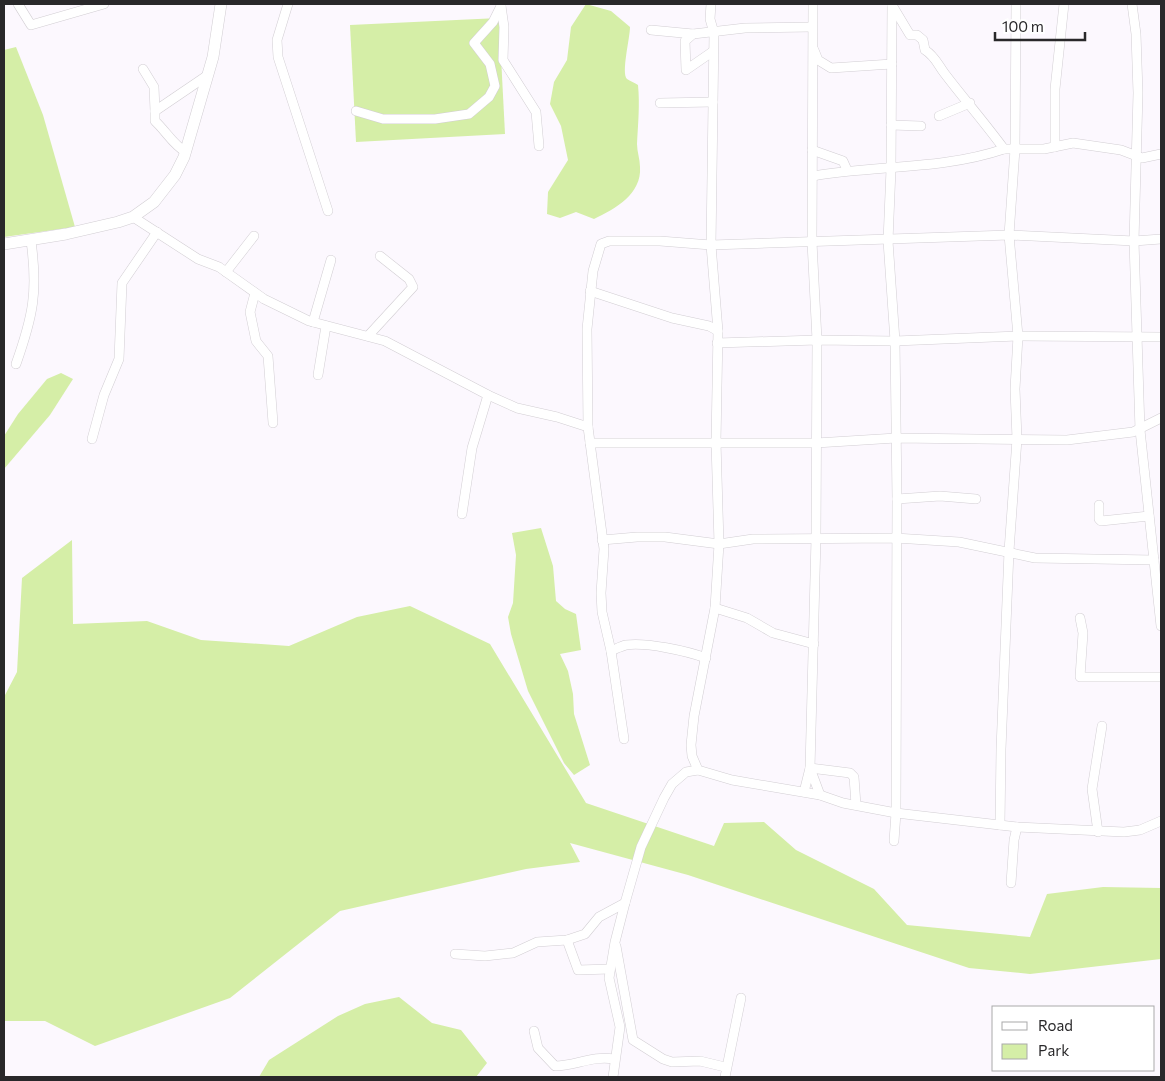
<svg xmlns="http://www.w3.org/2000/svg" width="1165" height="1081" font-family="Commissioner,sans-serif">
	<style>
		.green { fill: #d5eea7 }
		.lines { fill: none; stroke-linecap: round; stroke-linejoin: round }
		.minor-casing { stroke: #d2ced3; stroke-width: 10 }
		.major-casing { stroke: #d2ced3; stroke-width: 12 }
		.minor { stroke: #fff; stroke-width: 9 }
		.major { stroke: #fff; stroke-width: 11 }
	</style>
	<rect width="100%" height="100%" fill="#fcf8fe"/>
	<!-- green -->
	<g class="green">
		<path d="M586 4 611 11 630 27C630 38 621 73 627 79 630 81 635 83 638 85 640 105 638 124 637 144 637 152 640 159 640 167 642 194 615 209 594 219L576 212 560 218 547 214 548 192 568 160 561 126 550 104 554 82 567 60 571 27Z"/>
		<path d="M499 18 505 134 356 142 350 25Z"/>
		<path d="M16 47 43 115 75 227 4 237V50Z"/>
		<path d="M61 373 73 379 50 415 4 469V436L18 414 47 379Z"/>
		<path d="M541 528 553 566 556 601 565 609 576 614 581 650 560 654 568 671 573 694 574 714 590 765 574 775 564 763 528 691 511 634 508 617 513 603 516 555 512 533Z"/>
		<path d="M72 540 73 624 147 621 201 640 289 646 357 617 410 606 490 644 586 803 714 846 724 823 764 822 796 850 874 889 907 925 1030 937 1047 894 1103 887 1161 888V959L1030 974 969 968 688 875 570 843 580 862 526 869 340 911 230 998 95 1046 45 1021H4V697L17 672 22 578Z"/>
		<path d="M399 997 432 1023 461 1030 487 1063 476 1077H259L269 1060 338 1016 365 1004Z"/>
	</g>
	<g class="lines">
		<!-- minor casing -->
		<g class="minor-casing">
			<g id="minor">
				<path d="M18 4 31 25 104 4"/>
				<path d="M288 4 277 40 278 57 328 211"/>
				<path d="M711 4 710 19 714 33 711 245 718 331 716 442 719 544 715 608 694 716 691 745 692 756 698 770 732 780 820 795 843 803 896 813 1017 827 1124 832 1140 830 1161 821"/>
				<path d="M813 4 812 242 817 340 816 538 810 768 820 795"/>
				<path d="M892 4 891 169 888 241 895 341 897 499 896 813 894 841"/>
				<path d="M1132 4 1136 34 1138 93 1134 241 1140 430 1161 626"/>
				<path d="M892 5 910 35H917L923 40 925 50C935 56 938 65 945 74 964 99 985 123 1004 149H1044L1073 143 1121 150 1142 158 1161 154"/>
				<path d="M501 6 504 27 503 60 536 112 539 146"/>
				<path d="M651 30 693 34 745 28 812 27"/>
				<path d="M693 34 685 41 686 70 712 52"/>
				<path d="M814 50 818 60 831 68 892 64"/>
				<path d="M143 69 154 87 155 111"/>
				<path d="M660 103 713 102"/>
				<path d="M356 111 383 119H435L469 114 489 97 495 86 490 64 474 43 493 22 501 6"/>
				<path d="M939 116 970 103"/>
				<path d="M891 125 921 126"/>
				<path d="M1055 147V89L1064 4"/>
				<path d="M812 150 843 161 847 170"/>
				<path d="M186 152C174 146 165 130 155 121V111L208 75"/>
				<path d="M813 176C876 165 942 170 1004 149"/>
				<path d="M133 217 198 259 219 267 264 299 309 321 385 341 488 395 517 408 557 417 588 427"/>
				<path d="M226 272 254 236"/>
				<path d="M590 291 672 318 709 326 718 331"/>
				<path d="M255 293 250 312 256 341 268 356 273 423"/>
				<path d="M313 322 331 260"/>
				<path d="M368 336 413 287 409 279 380 256"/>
				<path d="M717 343 817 340 895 341 1018 336 1161 337"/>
				<path d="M16 364C33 316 38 292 31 241"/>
				<path d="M318 375 326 326"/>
				<path d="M92 439 104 395 119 359 122 283 157 232"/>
				<path d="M590 443H816L896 438 1067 440 1133 432 1161 418"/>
				<path d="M897 499 940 496 976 499"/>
				<path d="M1099 505V519L1101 521 1149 516"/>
				<path d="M462 514 472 448 488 395"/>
				<path d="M602 540 637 537H665L719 544 753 539 895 538 959 542 1035 558 1154 560"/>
				<path d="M715 608 747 618 773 633 814 644"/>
				<path d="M1080 618 1083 633 1080 677H1161"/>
				<path d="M611 651C616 649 621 646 626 645 646 642 687 651 706 658"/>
				<path d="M624 739 611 651 602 612 601 593 604 549 588 427 587 329 593 271 601 244 609 241H660L711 245 1009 235 1134 241 1161 239"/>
				<path d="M804 792 810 768 850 773 854 777 856 805"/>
				<path d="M1000 825 1001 749 1009 551 1017 439 1015 389 1018 336 1009 235 1015 149 1016 4"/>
				<path d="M1098 832 1092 789 1102 726"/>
				<path d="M1011 883 1014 840 1017 827"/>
				<path d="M567 940 578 970 610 969"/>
				<path d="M616 946 633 1040 663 1059 672 1062 700 1061 725 1067"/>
				<path d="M455 954 485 956 513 953 537 942 567 940 585 934 599 917 625 903"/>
				<path d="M534 1031 538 1048 555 1066C575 1066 593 1055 614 1059"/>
				<path d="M613 1077 620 1027 609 978 615 942 625 903 641 847 664 798 672 784 686 772 698 770"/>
				<path d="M725 1077 741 998"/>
			</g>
		</g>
		<!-- major casing -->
		<g class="major-casing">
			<path id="major" d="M4 244 66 234 118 222 133 217 154 202 175 175 184 157 213 57 221 4"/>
		</g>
		<!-- minor -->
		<use href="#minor" class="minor"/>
		<!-- major -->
		<use href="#major" class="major"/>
	</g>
	<!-- border -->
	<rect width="1165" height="1081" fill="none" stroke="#29282a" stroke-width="10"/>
	<!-- legend -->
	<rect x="992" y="1006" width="162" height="65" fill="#ffffff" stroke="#a9a9aa"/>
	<rect x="1002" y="1022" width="25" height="8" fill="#ffffff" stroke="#a9a9aa"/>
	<text x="1038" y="1031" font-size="15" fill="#29282a">Road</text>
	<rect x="1002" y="1044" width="25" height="15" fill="#d5eea7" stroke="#a9a9aa"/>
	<text x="1038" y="1056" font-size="15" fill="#29282a">Park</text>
	<!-- scale -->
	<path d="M995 32v8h90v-8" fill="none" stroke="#29282a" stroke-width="2.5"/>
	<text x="1002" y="32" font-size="15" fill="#29282a" stroke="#ffffff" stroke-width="4" paint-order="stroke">100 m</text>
</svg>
